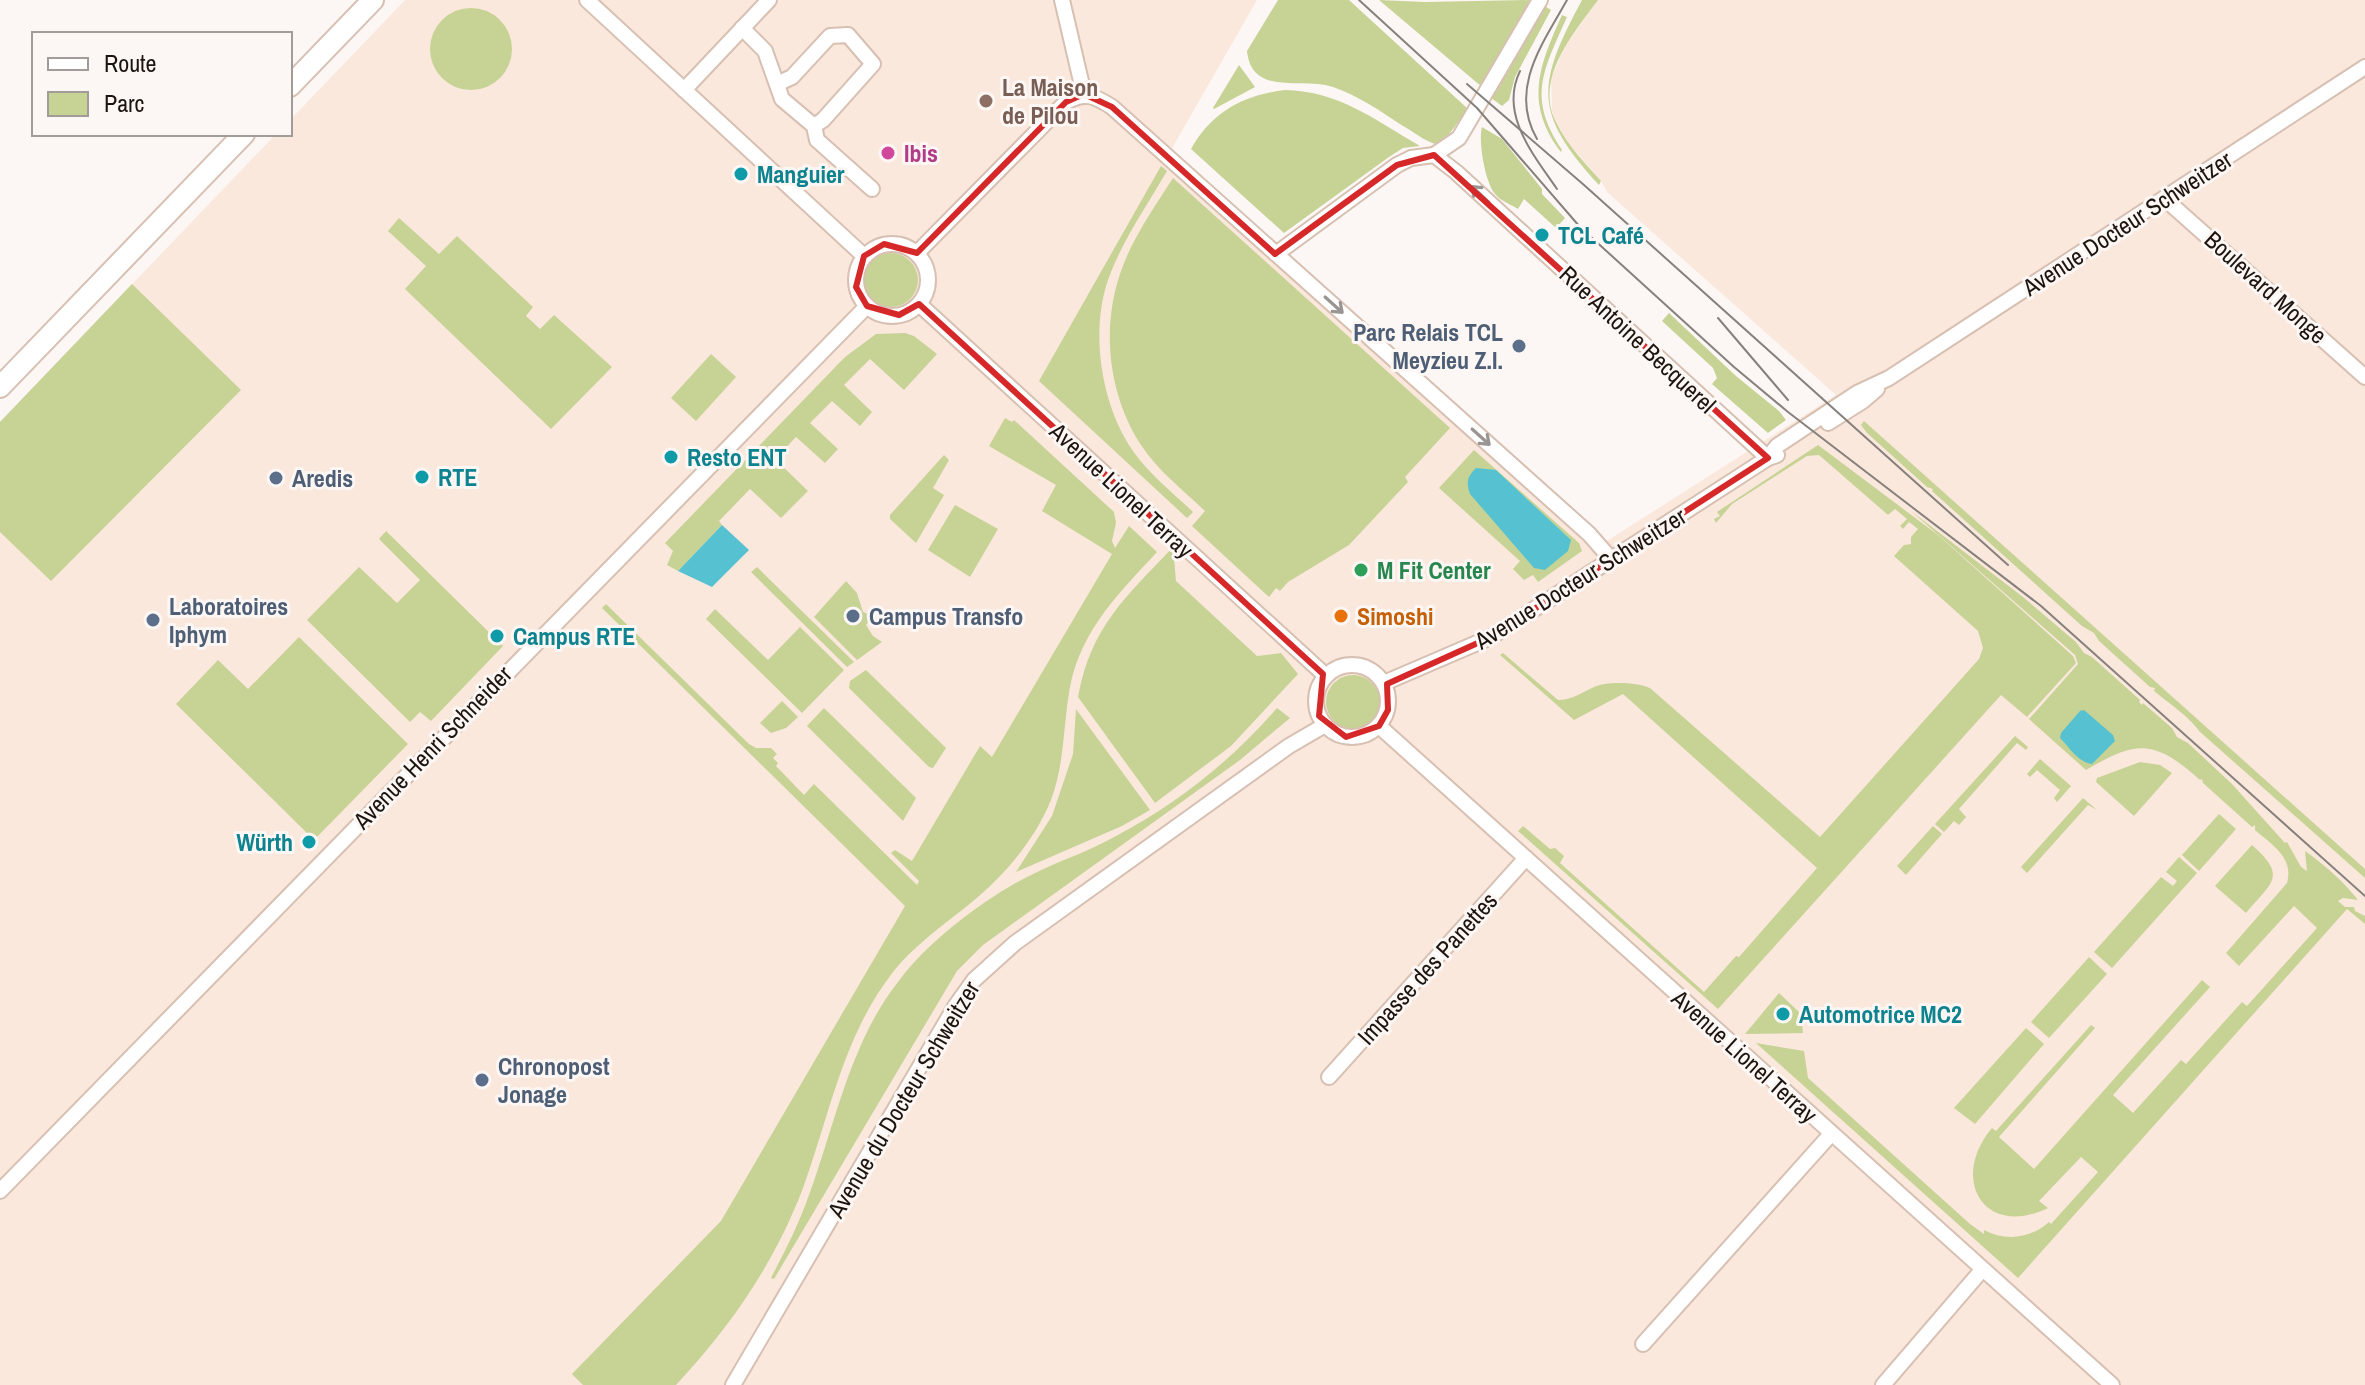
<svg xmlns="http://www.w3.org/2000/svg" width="2365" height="1385" font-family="'Archivo Narrow',sans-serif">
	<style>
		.built { fill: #fbe8dd }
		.green { fill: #c7d295 }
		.water { fill: #56c2d1 }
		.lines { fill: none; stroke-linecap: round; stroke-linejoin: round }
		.street-casing { stroke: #d7c0b2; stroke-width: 18 }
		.secondary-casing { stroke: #d7c0b2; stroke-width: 24 }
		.street { stroke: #fff; stroke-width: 14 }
		.secondary { stroke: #fff; stroke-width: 20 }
		.tram { stroke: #87817d; stroke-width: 2 }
		.oneway { stroke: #999593 }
		.marked { fill: none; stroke: #d62828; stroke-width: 6; stroke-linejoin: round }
		.education-dot { fill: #8d6e63; stroke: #fcf7f4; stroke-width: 3 }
		.hotel-dot { fill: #d1479c; stroke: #fcf7f4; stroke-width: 3 }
		.culture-dot { fill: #0f9aa8; stroke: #fcf7f4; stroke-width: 3 }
		.service-dot { fill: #5c6f8a; stroke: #fcf7f4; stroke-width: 3 }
		.leisure-dot { fill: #2e9e5b; stroke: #fcf7f4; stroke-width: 3 }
		.food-dot { fill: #e8710a; stroke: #fcf7f4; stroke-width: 3 }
		.labels { text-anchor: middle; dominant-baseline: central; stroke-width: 6; stroke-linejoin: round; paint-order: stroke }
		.education-label { font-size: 24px; font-weight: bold; fill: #785e54; stroke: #fcf7f4; text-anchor: start }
		.hotel-label { font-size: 24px; font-weight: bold; fill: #b23c85; stroke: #fcf7f4; text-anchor: start }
		.culture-label { font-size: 24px; font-weight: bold; fill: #0d838f; stroke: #fcf7f4; text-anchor: start }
		.street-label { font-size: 24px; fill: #1c140f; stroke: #fcf7f4 }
		.service-label { font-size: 24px; font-weight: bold; fill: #4e5e75; stroke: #fcf7f4; text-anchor: start }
		.leisure-label { font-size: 24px; font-weight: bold; fill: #27864d; stroke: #fcf7f4; text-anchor: start }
		.food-label { font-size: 24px; font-weight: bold; fill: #c56008; stroke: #fcf7f4; text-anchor: start }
	</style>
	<rect width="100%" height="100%" fill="#fcf7f4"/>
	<!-- built -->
	<path class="built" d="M405 0H1257L1167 157 1599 546 1836 395 1607 192 1601 181 1570 145 1555 122 1552 111 1551 79 1565 46 1598 0H2365V1385H0V422L276 134H290V120Z"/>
	<!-- green -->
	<g class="green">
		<path d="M1278 0H1349L1468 109 1444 141 1435 144C1423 140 1414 132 1403 126 1382 112 1357 95 1333 87 1301 77 1252 97 1247 51Z"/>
		<path d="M1379 0 1425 2 1532 0 1482 87Z"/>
		<path d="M1582 0H1598C1574 33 1534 78 1556 122 1567 145 1585 163 1601 181L1599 185C1532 112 1537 84 1582 0Z"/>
		<path d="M1545 6 1551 10 1515 77 1509 100 1502 106 1490 97Z"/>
		<circle cx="471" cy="49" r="41"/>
		<path d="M1562 15 1567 17C1543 71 1527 97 1562 150L1561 152C1524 103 1539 66 1562 15Z"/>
		<path d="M1239 65 1255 87 1214 109 1213 108Z"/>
		<path d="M1285 90C1339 91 1375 120 1420 146L1403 148 1389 157 1284 233 1191 149C1212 112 1243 95 1285 90Z"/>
		<path d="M1482 127 1502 139 1542 189V194L1565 218 1556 228 1524 199 1518 209C1512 205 1501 201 1496 195 1485 184 1478 140 1482 127Z"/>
		<path d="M1161 166 1167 171C1146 207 1122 241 1108 280 1090 332 1101 405 1133 451 1149 474 1173 493 1193 512L1187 518 1039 381Z"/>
		<path d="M1173 178 1450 428 1405 477 1408 482 1349 545 1288 582 1280 591 1276 588 1269 597 1192 526 1205 511C1183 490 1158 471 1141 445 1109 396 1101 330 1120 274 1131 240 1154 208 1173 178Z"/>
		<path d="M399 218 439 254 457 236 533 307 526 316 540 329 554 315 612 367 551 429 405 289 426 266 388 231Z"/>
		<circle cx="891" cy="280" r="27"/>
		<path d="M132 284 241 390 51 581 0 532V422Z"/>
		<path d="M1669 313 1736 376 1779 411 1786 420 1768 433 1712 384 1717 378 1713 368 1662 321Z"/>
		<path d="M905 333 914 336 937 354 904 390 870 359 844 385 872 412 860 426 832 401 810 423 838 449 825 463 796 437 775 459 808 491 781 518 750 489 719 521 722 525 678 571 667 565 673 551 665 543 845 357 876 334Z"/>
		<path d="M711 354 736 377 696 421 671 398Z"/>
		<path d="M1005 418 1012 422 1014 420 1114 512 1116 523 1112 541 1115 548 1129 526 1157 552C1119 593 1081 630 1070 687 1063 725 1065 763 1051 800 1036 837 1009 870 979 896 950 921 918 941 893 972 843 1036 830 1114 803 1188 774 1264 731 1326 676 1385H583L572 1374 721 1221 905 906 602 608 606 604 749 744 756 748H771L777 754 773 758 778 763 776 766 804 795 814 784 917 885 919 881 891 853 895 850 912 861 980 746 992 757 1112 554 1042 511 1056 485 989 446Z"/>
		<path d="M1864 421 2365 869V878L2199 731C2190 717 2167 702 2154 691L2155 688 2150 687 2099 641 2094 633 2082 626 1932 491 1933 489 1927 487 1867 433 1861 425Z"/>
		<path d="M1818 445 1938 535 2073 656 2076 663 2027 717 2001 695 1718 1009 1518 831 1523 826 1550 849 1555 848 1564 856 1560 863 1704 992 1736 956 1739 957 1817 868 1623 694 1574 720 1500 655 1503 653 1558 700C1572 700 1581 693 1594 687 1607 681 1636 682 1650 688L1820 837 1979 659 1983 648 1978 631 1894 556 1904 545 1911 544V537L1918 529 1909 522 1903 529 1900 526 1907 519 1895 509 1888 515 1819 455 1807 456 1732 504 1716 523 1714 519 1720 516 1717 512Z"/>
		<path d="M1474 450 1579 543 1582 551 1538 582 1533 575 1524 580 1513 569 1520 561 1439 488Z"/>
		<path d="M944 455 949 460 933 488 944 495 916 543 890 519V515Z"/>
		<path d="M955 505 998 529 970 577 928 550Z"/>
		<path d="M1911 511 2023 597 2076 642 2084 653 2092 657 2140 700 2139 702 2142 705 2143 703 2172 728 2177 737 2188 743 2232 784 2285 843 2287 842 2301 867 2307 871 2305 851C2325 865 2343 881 2358 900L2343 898 2338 901 2345 907H2354L2355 911 2365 916V924L2347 909 2018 1278 1756 1043 1804 1051 1808 1078 1970 1224 1984 1234V1230C2006 1242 2031 1238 2049 1222L2051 1224 2098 1172 2081 1157 2039 1201 2048 1208C1984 1239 1949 1179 1992 1128L1996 1131 2091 1025 2095 1028 1999 1137 2034 1169 2202 980 2210 987 2113 1095 2133 1113 2181 1060 2186 1064 2242 1002 2247 1006 2317 928 2294 906 2239 966 2226 953 2287 883C2294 857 2272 845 2255 830V825L2252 827 2203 783 2202 779 2200 780C2155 740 2138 739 2086 770L2029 719 2078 664 2075 655Z"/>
		<path d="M386 531 503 646 431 721 420 712 410 722 307 620 359 567 397 603 420 580 379 539Z"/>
		<path d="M1173 547 1176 581 1257 656 1281 653 1298 674 1231 746 1155 803 1078 697C1091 626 1126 597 1173 547Z"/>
		<path d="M757 567 854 662 847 667 751 572Z"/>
		<path d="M846 581 857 593 863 612 872 616 866 625 873 636 882 642 857 660 814 617Z"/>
		<path d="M715 609 768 660 800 627 844 670 802 713 706 619Z"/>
		<path d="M299 637 408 744 314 840 176 704 218 660 248 689Z"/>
		<path d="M866 670 946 748 933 768 929 767 849 688 850 681Z"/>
		<circle cx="1353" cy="702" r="27"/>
		<path d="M782 701 798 717 786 728 771 733 760 723Z"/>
		<path d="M824 708 916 798 903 821 807 726Z"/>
		<path d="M1277 708 1290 718 1240 760 983 945 957 971 774 1279 771 1278C785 1251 799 1224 809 1195 836 1122 850 1041 901 978 932 938 988 896 1033 874 1061 860 1090 851 1116 836 1178 803 1231 761 1277 708Z"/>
		<path d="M1076 709 1150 810 1122 826 1016 872 1052 816 1073 754Z"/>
		<path d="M2015 736 2028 747 2026 750 2017 743 1959 809 1966 817 1959 825 1954 821 1944 832 1935 824Z"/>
		<path d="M2040 759 2071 786 2057 802 2054 798 2060 790 2037 770 2030 777 2027 774Z"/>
		<path d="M2140 762 2160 765 2172 773 2134 816 2096 782 2097 778Z"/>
		<path d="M2083 798 2097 810 2088 805 2027 873 2021 867Z"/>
		<path d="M2219 814 2236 829 2199 871 2182 855Z"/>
		<path d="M1933 826 1942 834 1906 875 1897 866Z"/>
		<path d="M2252 845C2288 877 2272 882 2246 913L2215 886Z"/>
		<path d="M2179 857 2197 873 2112 968 2094 952 2161 877 2173 886 2177 881 2166 872Z"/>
		<path d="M2089 957 2107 974 2049 1038 2031 1022Z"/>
		<path d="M1779 993 1801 1014 1803 1033 1745 1034Z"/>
		<path d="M2026 1028 2044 1044 1975 1124 1954 1108Z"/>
	</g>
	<!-- water -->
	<g class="water">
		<path d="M1476 468 1496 470 1571 540 1568 551 1545 570 1534 568 1470 494C1466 482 1467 477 1476 468Z"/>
		<path d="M722 525 749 550 712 587 678 571Z"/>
		<path d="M2084 710 2113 735 2115 741 2092 764C2078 762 2069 747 2060 738L2061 733 2080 711Z"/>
	</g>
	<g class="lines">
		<!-- street casing -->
		<g class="street-casing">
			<g id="street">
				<path d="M587 0 864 256"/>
				<path d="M1062 0 1084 94"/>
				<path d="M742 28 765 51 782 99 814 126 817 140 872 189"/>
				<path d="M777 84 792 77 830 36 848 35 873 64 823 120 814 126"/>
				<path d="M684 90 769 0"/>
				<path d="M1434 155 1459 138 1540 0"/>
				<path d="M2165 199 2365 377"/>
				<circle cx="892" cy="280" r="36"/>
				<path d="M917 253 1066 102C1085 91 1095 96 1112 107L1589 534 1611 559"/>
				<path d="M1276 254 1397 165 1411 158 1434 155 1456 172 1768 458"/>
				<path d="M919 304 1326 676"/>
				<path d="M1828 423 1863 401 1877 389"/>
				<path d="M1768 458 1777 446 1857 393 1889 378 2365 67"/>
				<circle cx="1352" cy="701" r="36"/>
				<path d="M1384 683 1491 637 1768 458 1777 455"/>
				<path d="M1379 726 2112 1385"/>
				<path d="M1329 1077 1526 858"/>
				<path d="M0 1191 867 306"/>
				<path d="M1643 1344 1831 1134"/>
				<path d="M733 1385 956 1005 974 980 1015 943 1289 746 1325 725"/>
				<path d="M1883 1385 1982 1270"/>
			</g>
		</g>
		<!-- secondary casing -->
		<g class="secondary-casing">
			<g id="secondary">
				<path d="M290 86 373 0"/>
				<path d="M0 387 244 134"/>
			</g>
		</g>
		<!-- street -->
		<use href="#street" class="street"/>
		<!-- secondary -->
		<use href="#secondary" class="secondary"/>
		<!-- tram -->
		<g class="tram">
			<path d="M1359 0 1477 108 1580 227 1734 367 1788 412 2041 606 2365 896"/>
			<path d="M1520 71C1499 114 1533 154 1557 189"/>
			<path d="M1467 84 1584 185 2008 565"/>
			<path d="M1537 139C1508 89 1543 43 1567 0"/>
			<path d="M1718 318 1788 400"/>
		</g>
	</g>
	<!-- one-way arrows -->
	<defs><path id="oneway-shaft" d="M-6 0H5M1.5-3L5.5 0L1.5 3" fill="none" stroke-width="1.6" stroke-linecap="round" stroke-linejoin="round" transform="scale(2)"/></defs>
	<g class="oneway">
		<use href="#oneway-shaft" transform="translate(1480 194) rotate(-137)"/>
		<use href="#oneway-shaft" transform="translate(1334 305) rotate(42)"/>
		<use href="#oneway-shaft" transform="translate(1481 437) rotate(42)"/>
	</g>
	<!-- marked area -->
	<path class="marked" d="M1084 94 1112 107 1275 254 1397 165 1434 155 1768 458 1491 637 1387 684 1388 710 1379 726 1346 737 1319 716 1323 674 919 304 899 315 867 306 856 287 864 256 884 244 917 253 1066 102Z"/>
	<!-- markers -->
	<circle class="education-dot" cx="986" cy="101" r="8"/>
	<circle class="hotel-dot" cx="888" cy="153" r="8"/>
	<g class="culture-dot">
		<circle cx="741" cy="174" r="8"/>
		<circle cx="1542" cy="235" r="8"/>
		<circle cx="671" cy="457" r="8"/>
		<circle cx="422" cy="477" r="8"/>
		<circle cx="497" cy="636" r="8"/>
		<circle cx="309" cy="842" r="8"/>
		<circle cx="1783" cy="1014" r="8"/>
	</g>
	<g class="service-dot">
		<circle cx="1519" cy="346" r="8"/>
		<circle cx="276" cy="478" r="8"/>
		<circle cx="853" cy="616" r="8"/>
		<circle cx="153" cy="620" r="8"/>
		<circle cx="482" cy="1080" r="8"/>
	</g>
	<circle class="leisure-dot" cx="1361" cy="570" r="8"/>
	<circle class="food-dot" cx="1341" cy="616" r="8"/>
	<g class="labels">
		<!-- education labels -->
		<g class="education-label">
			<text x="1002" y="87">La Maison<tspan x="1002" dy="28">de Pilou</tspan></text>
		</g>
		<!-- hotel labels -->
		<g class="hotel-label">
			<text x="904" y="153">Ibis</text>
		</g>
		<!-- culture labels -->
		<g class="culture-label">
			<text x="757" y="174">Manguier</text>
			<text x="1558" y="235">TCL Café</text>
			<text x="687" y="457">Resto ENT</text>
			<text x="438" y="477">RTE</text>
			<text x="513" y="636">Campus RTE</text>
			<text x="293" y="842" text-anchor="end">Würth</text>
			<text x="1799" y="1014">Automotrice MC2</text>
		</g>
		<!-- street labels -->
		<g class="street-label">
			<text transform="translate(2127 223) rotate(-33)">Avenue Docteur Schweitzer</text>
			<text transform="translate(2266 287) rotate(42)">Boulevard Monge</text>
			<text transform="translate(1638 339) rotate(43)">Rue Antoine Becquerel</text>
			<text transform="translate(1122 490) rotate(43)">Avenue Lionel Terray</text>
			<text transform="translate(1580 578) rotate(-32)">Avenue Docteur Schweitzer</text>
			<text transform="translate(432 747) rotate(-46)">Avenue Henri Schneider</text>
			<text transform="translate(1427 968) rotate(-48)">Impasse des Panettes</text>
			<text transform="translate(1745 1056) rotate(42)">Avenue Lionel Terray</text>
			<text transform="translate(903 1099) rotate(-59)">Avenue du Docteur Schweitzer</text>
		</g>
		<!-- service labels -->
		<g class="service-label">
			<text x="1503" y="332" text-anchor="end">Parc Relais TCL<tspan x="1503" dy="28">Meyzieu Z.I.</tspan></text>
			<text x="292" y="478">Aredis</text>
			<text x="169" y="606">Laboratoires<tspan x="169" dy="28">Iphym</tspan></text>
			<text x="869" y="616">Campus Transfo</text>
			<text x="498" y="1066">Chronopost<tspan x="498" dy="28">Jonage</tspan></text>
		</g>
		<!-- leisure labels -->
		<g class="leisure-label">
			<text x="1377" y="570">M Fit Center</text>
		</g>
		<!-- food labels -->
		<g class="food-label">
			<text x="1357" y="616">Simoshi</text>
		</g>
	</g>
	<!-- legend -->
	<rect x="32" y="32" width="260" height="104" fill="#fcf7f4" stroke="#a29c98" stroke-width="2"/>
	<rect x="48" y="58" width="40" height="12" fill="#ffffff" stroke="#a29c98" stroke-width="2"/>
	<text x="104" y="72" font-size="24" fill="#1c140f">Route</text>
	<rect x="48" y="92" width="40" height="24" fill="#c7d295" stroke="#a29c98" stroke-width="2"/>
	<text x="104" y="112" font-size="24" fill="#1c140f">Parc</text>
</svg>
